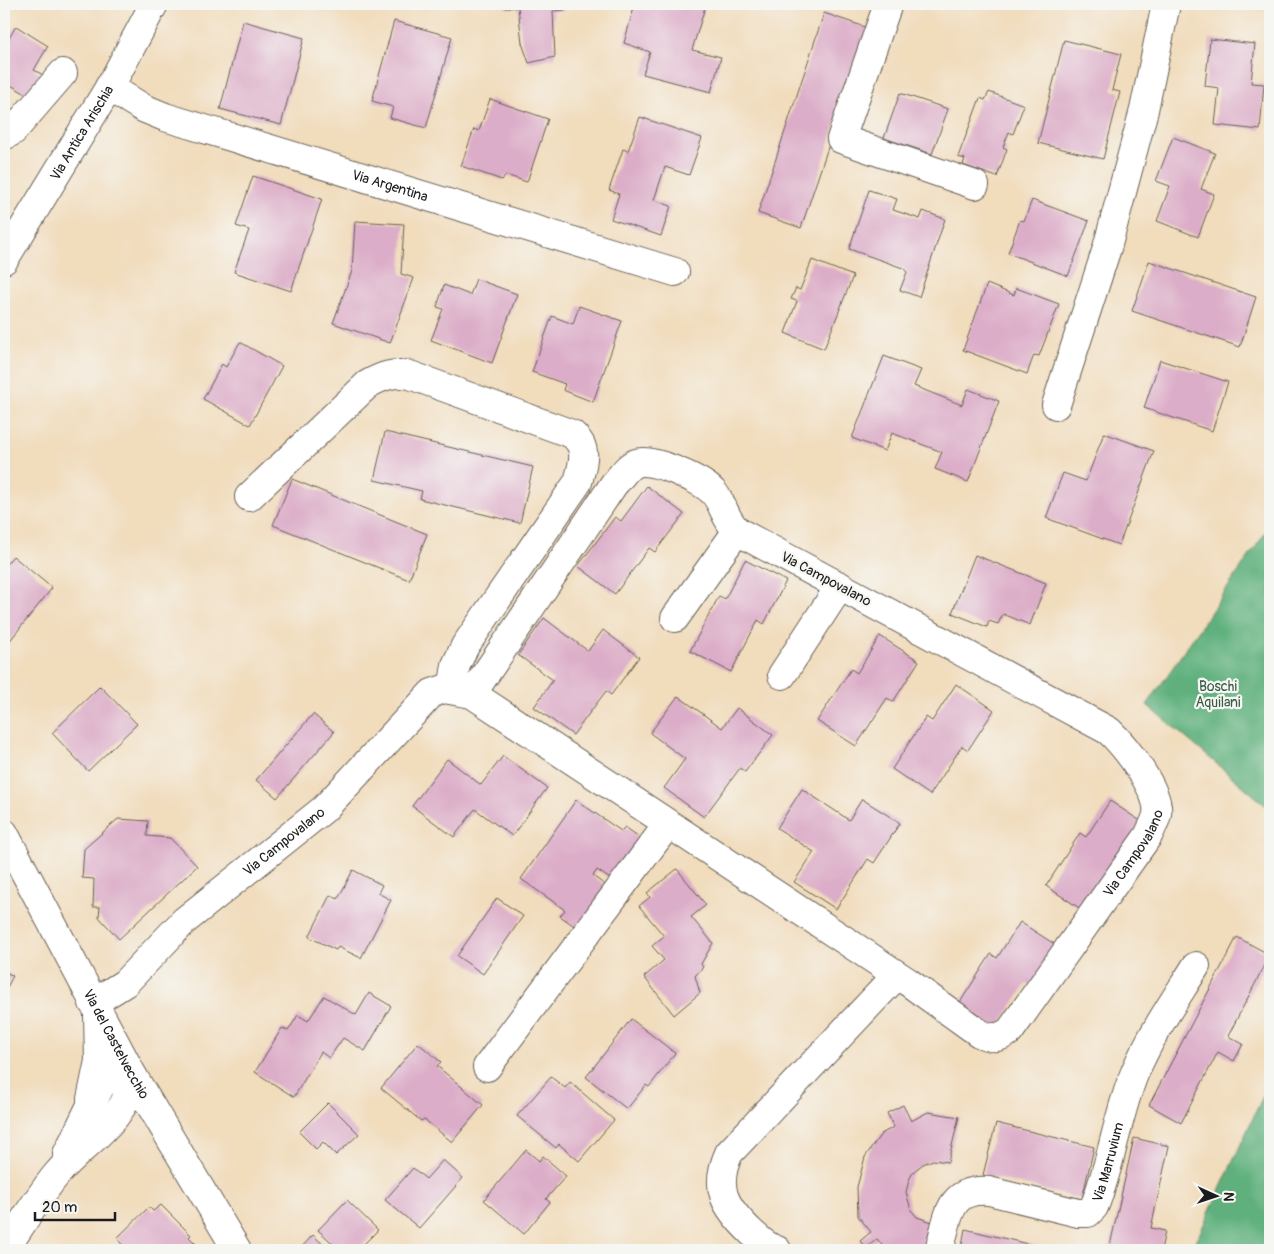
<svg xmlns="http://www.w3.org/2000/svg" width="1274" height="1254" font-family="Pangolin,sans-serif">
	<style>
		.forest { fill: #5fb07d; stroke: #3e664c }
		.building { fill: #dcadc8 }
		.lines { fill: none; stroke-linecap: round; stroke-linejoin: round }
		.minor-casing { stroke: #675f54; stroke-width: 30 }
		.major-casing { stroke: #675f54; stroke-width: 30 }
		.minor { stroke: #fff; stroke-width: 28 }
		.major { stroke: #fff; stroke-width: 28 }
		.labels { text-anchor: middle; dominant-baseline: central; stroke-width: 4.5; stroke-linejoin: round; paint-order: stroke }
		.street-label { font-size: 14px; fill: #1c1c1c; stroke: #f6f6f2 }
		.park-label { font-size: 14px; fill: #3b5a46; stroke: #f6f6f2 }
	</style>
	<rect width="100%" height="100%" fill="#f6f6f2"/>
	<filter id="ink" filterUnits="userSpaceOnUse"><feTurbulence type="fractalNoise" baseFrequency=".02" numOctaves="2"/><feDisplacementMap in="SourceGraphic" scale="10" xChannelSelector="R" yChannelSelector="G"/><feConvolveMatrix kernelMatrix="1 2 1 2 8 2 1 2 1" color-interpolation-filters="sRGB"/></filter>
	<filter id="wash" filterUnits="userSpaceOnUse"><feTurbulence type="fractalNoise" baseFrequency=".0096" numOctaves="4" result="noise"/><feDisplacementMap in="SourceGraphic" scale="20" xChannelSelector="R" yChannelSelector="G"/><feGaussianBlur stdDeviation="1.12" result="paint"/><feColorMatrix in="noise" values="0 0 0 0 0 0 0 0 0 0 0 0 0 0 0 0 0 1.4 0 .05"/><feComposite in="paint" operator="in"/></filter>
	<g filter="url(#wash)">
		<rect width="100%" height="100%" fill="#f1dcbc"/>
		<!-- forest -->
		<g class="forest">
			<path d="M1270 526V809L1147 705Z"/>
			<path d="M1270 1081V1250H1192Z"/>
		</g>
		<g id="blocks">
			<!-- building -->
			<g class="building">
				<path d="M505 4H564L565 10 553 11 555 57 529 63 522 43 518 7 505 8Z"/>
				<path d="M635 4H706L692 50 721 57 711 92 643 74 650 52 624 43Z"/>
				<path d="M824 13 868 28 801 228 758 213Z"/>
				<path d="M243 21 304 38 281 125 220 109Z"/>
				<path d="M394 21 452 37 426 128 390 118 393 107 372 101Z"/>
				<path d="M16 26 48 46 34 70 47 77 34 99 4 81V47Z"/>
				<path d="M1210 39 1255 44 1251 83 1264 84 1260 130 1215 125 1219 88 1205 86Z"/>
				<path d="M1064 40 1121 54 1112 90 1120 92 1103 159 1038 143Z"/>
				<path d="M989 92 1024 105 1013 134 1009 132 1003 147 1007 149 997 177 963 165 965 159 958 157 980 98 985 100Z"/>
				<path d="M900 93 948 109 932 154 884 138Z"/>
				<path d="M490 99 548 119 527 182 506 175 502 180 461 166 474 129 479 131Z"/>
				<path d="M640 117 702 138 689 175 665 167 654 200 671 206 661 236 611 219 619 194 609 190 623 149 628 151Z"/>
				<path d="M1173 137 1215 153 1201 189 1214 194 1198 237 1157 221 1170 186 1156 181Z"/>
				<path d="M253 176 322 199 291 291 234 272 249 230 236 226Z"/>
				<path d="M869 190 897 199 893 210 920 219 923 211 945 219 919 297 900 290 907 272 903 268 849 249Z"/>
				<path d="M1032 200 1089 221 1068 276 1008 253 1020 220 1024 221Z"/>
				<path d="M355 221 404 224 401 274 414 278 390 343 333 323 352 271Z"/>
				<path d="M812 260 853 276 824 349 785 333 797 301 791 299 796 288 800 290Z"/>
				<path d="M1149 261 1256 297 1240 347 1132 311Z"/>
				<path d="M476 279 517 294 492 363 431 340 443 309 437 307 444 285 470 295Z"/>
				<path d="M987 284 1014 295 1016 288 1059 304 1039 356 1034 355 1027 374 963 350Z"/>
				<path d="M579 306 622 321 593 402 563 390 565 384 532 372 552 316 573 324Z"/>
				<path d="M240 342 282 366 250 425 203 399 222 364 226 367Z"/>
				<path d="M884 356 921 370 914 386 962 405 968 389 999 401 968 482 935 469 942 452 892 433 885 451 852 438Z"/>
				<path d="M1160 360 1228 382 1212 431 1144 408Z"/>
				<path d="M385 432 533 467 520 523 420 499 422 491 374 480Z"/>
				<path d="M1104 433 1154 451 1119 545 1046 518 1063 473 1086 481Z"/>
				<path d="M292 479 427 534 409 580 273 525Z"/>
				<path d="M647 486 684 514 655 552 649 548 615 594 578 566 615 517 621 521Z"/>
				<path d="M975 555 1046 583 1030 625 1003 614 998 624 989 621 987 627 952 613Z"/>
				<path d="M13 556 52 588 4 648V567Z"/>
				<path d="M745 560 786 581 764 624 758 620 731 672 690 651 719 596 725 599Z"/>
				<path d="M544 618 588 651 603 630 639 657 611 695 606 691 573 735 534 707 553 680 518 655Z"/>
				<path d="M880 636 919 661 893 702 887 698 856 746 817 721 851 669 857 673Z"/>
				<path d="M956 684 994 710 968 750 962 746 930 795 892 769 926 717 932 721Z"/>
				<path d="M100 686 137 724 88 771 52 733Z"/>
				<path d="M678 696 722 728 737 708 773 735 745 772 740 768 704 817 664 788 685 759 650 733Z"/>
				<path d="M313 714 334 732 277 798 256 780Z"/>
				<path d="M503 756 547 788 512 836 475 809 454 837 412 806 447 759 481 785Z"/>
				<path d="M802 789 849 820 862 799 900 823 874 863 868 859 836 909 794 882 814 852 777 828Z"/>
				<path d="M576 800 621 831 625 827 645 841 616 883 597 870 593 876 609 888 580 930 560 916 565 910 521 879Z"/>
				<path d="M1110 801 1148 826 1084 911 1046 886 1080 833 1086 837Z"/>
				<path d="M118 819 148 821 147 836 170 838 197 866 119 939 99 917 100 907H93L94 879 82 878 84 849Z"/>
				<path d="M677 869 706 905 691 917 713 943 701 964 703 967 695 976 700 993 674 1015 644 977 664 960 652 946 664 936 639 906 650 897 647 893Z"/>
				<path d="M353 870 382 885 378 893 391 900 361 958 338 947 336 950 309 937 330 895 338 899Z"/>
				<path d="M497 898 523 916 483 974 457 956Z"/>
				<path d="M1020 922 1059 947 1033 987 1027 983 995 1032 957 1007 991 954 997 958Z"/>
				<path d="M1237 937 1270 955 1228 1036 1243 1044 1234 1061 1218 1052 1181 1123 1149 1105Z"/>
				<path d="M4 971 13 976 4 993Z"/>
				<path d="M369 993 391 1006 365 1051 343 1038 329 1058 321 1052 294 1097 255 1072 282 1028 288 1031 298 1015 308 1021 324 996 356 1015Z"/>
				<path d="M631 1019 675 1053 649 1087 646 1085 627 1109 586 1077Z"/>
				<path d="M418 1043 441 1062 437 1066 483 1105 452 1142 424 1119 421 1121 381 1088Z"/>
				<path d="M551 1077 565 1088 570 1082 614 1120 579 1161 559 1144 556 1148 517 1116Z"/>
				<path d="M328 1103 359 1134 336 1155 323 1142 316 1149 299 1132Z"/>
				<path d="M903 1105 911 1121 928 1112 959 1117 948 1162 933 1160 923 1164 913 1172 909 1180 906 1192 911 1210 917 1217 932 1222 924 1250H886L877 1239 866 1248 860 1241 871 1232 858 1216 857 1187 865 1157 881 1134 894 1127 887 1113Z"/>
				<path d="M996 1123 1094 1147 1082 1199 983 1175Z"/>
				<path d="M1134 1138 1169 1146 1151 1228 1165 1231 1161 1250H1109Z"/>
				<path d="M526 1150 539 1161 543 1156 566 1176 546 1199 550 1202 524 1234 484 1200Z"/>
				<path d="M443 1160 463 1178 419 1228 385 1200 413 1168 426 1179Z"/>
				<path d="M347 1200 378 1230 358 1250H340L318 1230Z"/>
				<path d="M161 1205 191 1235 189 1237 200 1248 198 1250H126L117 1238 149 1207 153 1211Z"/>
				<path d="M965 1229 1053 1250H961Z"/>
				<path d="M313 1235 329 1250H299Z"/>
			</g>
		</g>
	</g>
	<g filter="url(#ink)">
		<use href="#blocks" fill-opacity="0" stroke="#675f54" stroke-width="1"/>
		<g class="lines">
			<!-- minor casing -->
			<g class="minor-casing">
				<g id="minor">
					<path d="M888 4 841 139 975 185"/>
					<path id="s1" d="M109 87 143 108 165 117 675 272"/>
					<path d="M4 136 13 131 63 73"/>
					<path d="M1056 405 1107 248 1144 110 1166 4"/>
					<path d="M249 497 368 384C383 376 393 372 410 375L572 434C589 448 583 463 578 482L465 646 456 665 452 690"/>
					<path d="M675 618 737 531"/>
					<path d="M782 675 840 586"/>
					<path id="s2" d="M4 833 133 1076 237 1250"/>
					<path id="s3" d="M93 1003 125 983 184 921 324 809 432 693 444 689 472 694 908 982 979 1033C992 1039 998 1039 1010 1031L1148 836C1151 829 1156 821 1157 814 1161 792 1125 746 1109 731L737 531C724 518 723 502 713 492 702 480 652 457 636 463 627 466 621 477 614 484L472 694"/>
					<path d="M487 1067 668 824"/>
					<path d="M91 1099 99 1061 98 1015"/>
					<path d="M67 1154 100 1087C110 1076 119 1073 133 1076"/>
					<path d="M4 1250C22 1225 37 1198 57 1174 84 1142 128 1120 133 1076"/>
					<path d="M777 1250C766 1247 759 1239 751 1232 725 1207 713 1188 729 1153L897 975"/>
					<path id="s4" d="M939 1250C949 1218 947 1188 989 1191L1078 1213H1088L1094 1207C1112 1163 1117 1115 1135 1072 1151 1034 1175 1000 1196 966"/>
				</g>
			</g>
			<!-- major casing -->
			<g class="major-casing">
				<g id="major">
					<path id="s5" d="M4 260 113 81 154 4"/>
				</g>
			</g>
			<!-- minor -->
			<use href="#minor" class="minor"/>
			<!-- major -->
			<use href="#major" class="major"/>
		</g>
	</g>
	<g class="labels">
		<!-- street labels -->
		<g class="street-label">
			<text stroke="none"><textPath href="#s5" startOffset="149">Via Antica Arischia</textPath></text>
			<text stroke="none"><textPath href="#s1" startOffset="299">Via Argentina</textPath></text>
			<text transform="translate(826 579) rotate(28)">Via Campovalano</text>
			<text stroke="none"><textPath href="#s3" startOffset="251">Via Campovalano</textPath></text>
			<text stroke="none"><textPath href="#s3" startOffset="1362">Via Campovalano</textPath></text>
			<text stroke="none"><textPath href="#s2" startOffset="239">Via del Castelvecchio</textPath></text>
			<text stroke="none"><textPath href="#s4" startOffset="245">Via Marruvium</textPath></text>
		</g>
		<!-- park labels -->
		<g class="park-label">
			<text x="1218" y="686">Boschi<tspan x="1218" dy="16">Aquilani</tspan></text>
		</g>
	</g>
	<!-- margin -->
	<rect width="1274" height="1254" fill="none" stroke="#f6f6f2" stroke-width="20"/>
	<!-- north arrow -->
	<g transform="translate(1216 1196) rotate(93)" stroke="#f6f6f2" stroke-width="4" paint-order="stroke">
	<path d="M0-4L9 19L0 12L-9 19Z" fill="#1c1c1c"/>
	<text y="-8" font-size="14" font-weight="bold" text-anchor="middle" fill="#1c1c1c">N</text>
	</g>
	<!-- scale -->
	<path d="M35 1212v8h80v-8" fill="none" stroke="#1c1c1c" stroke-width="2.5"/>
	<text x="42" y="1212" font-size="15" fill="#1c1c1c" stroke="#f6f6f2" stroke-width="4" paint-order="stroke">20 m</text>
</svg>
